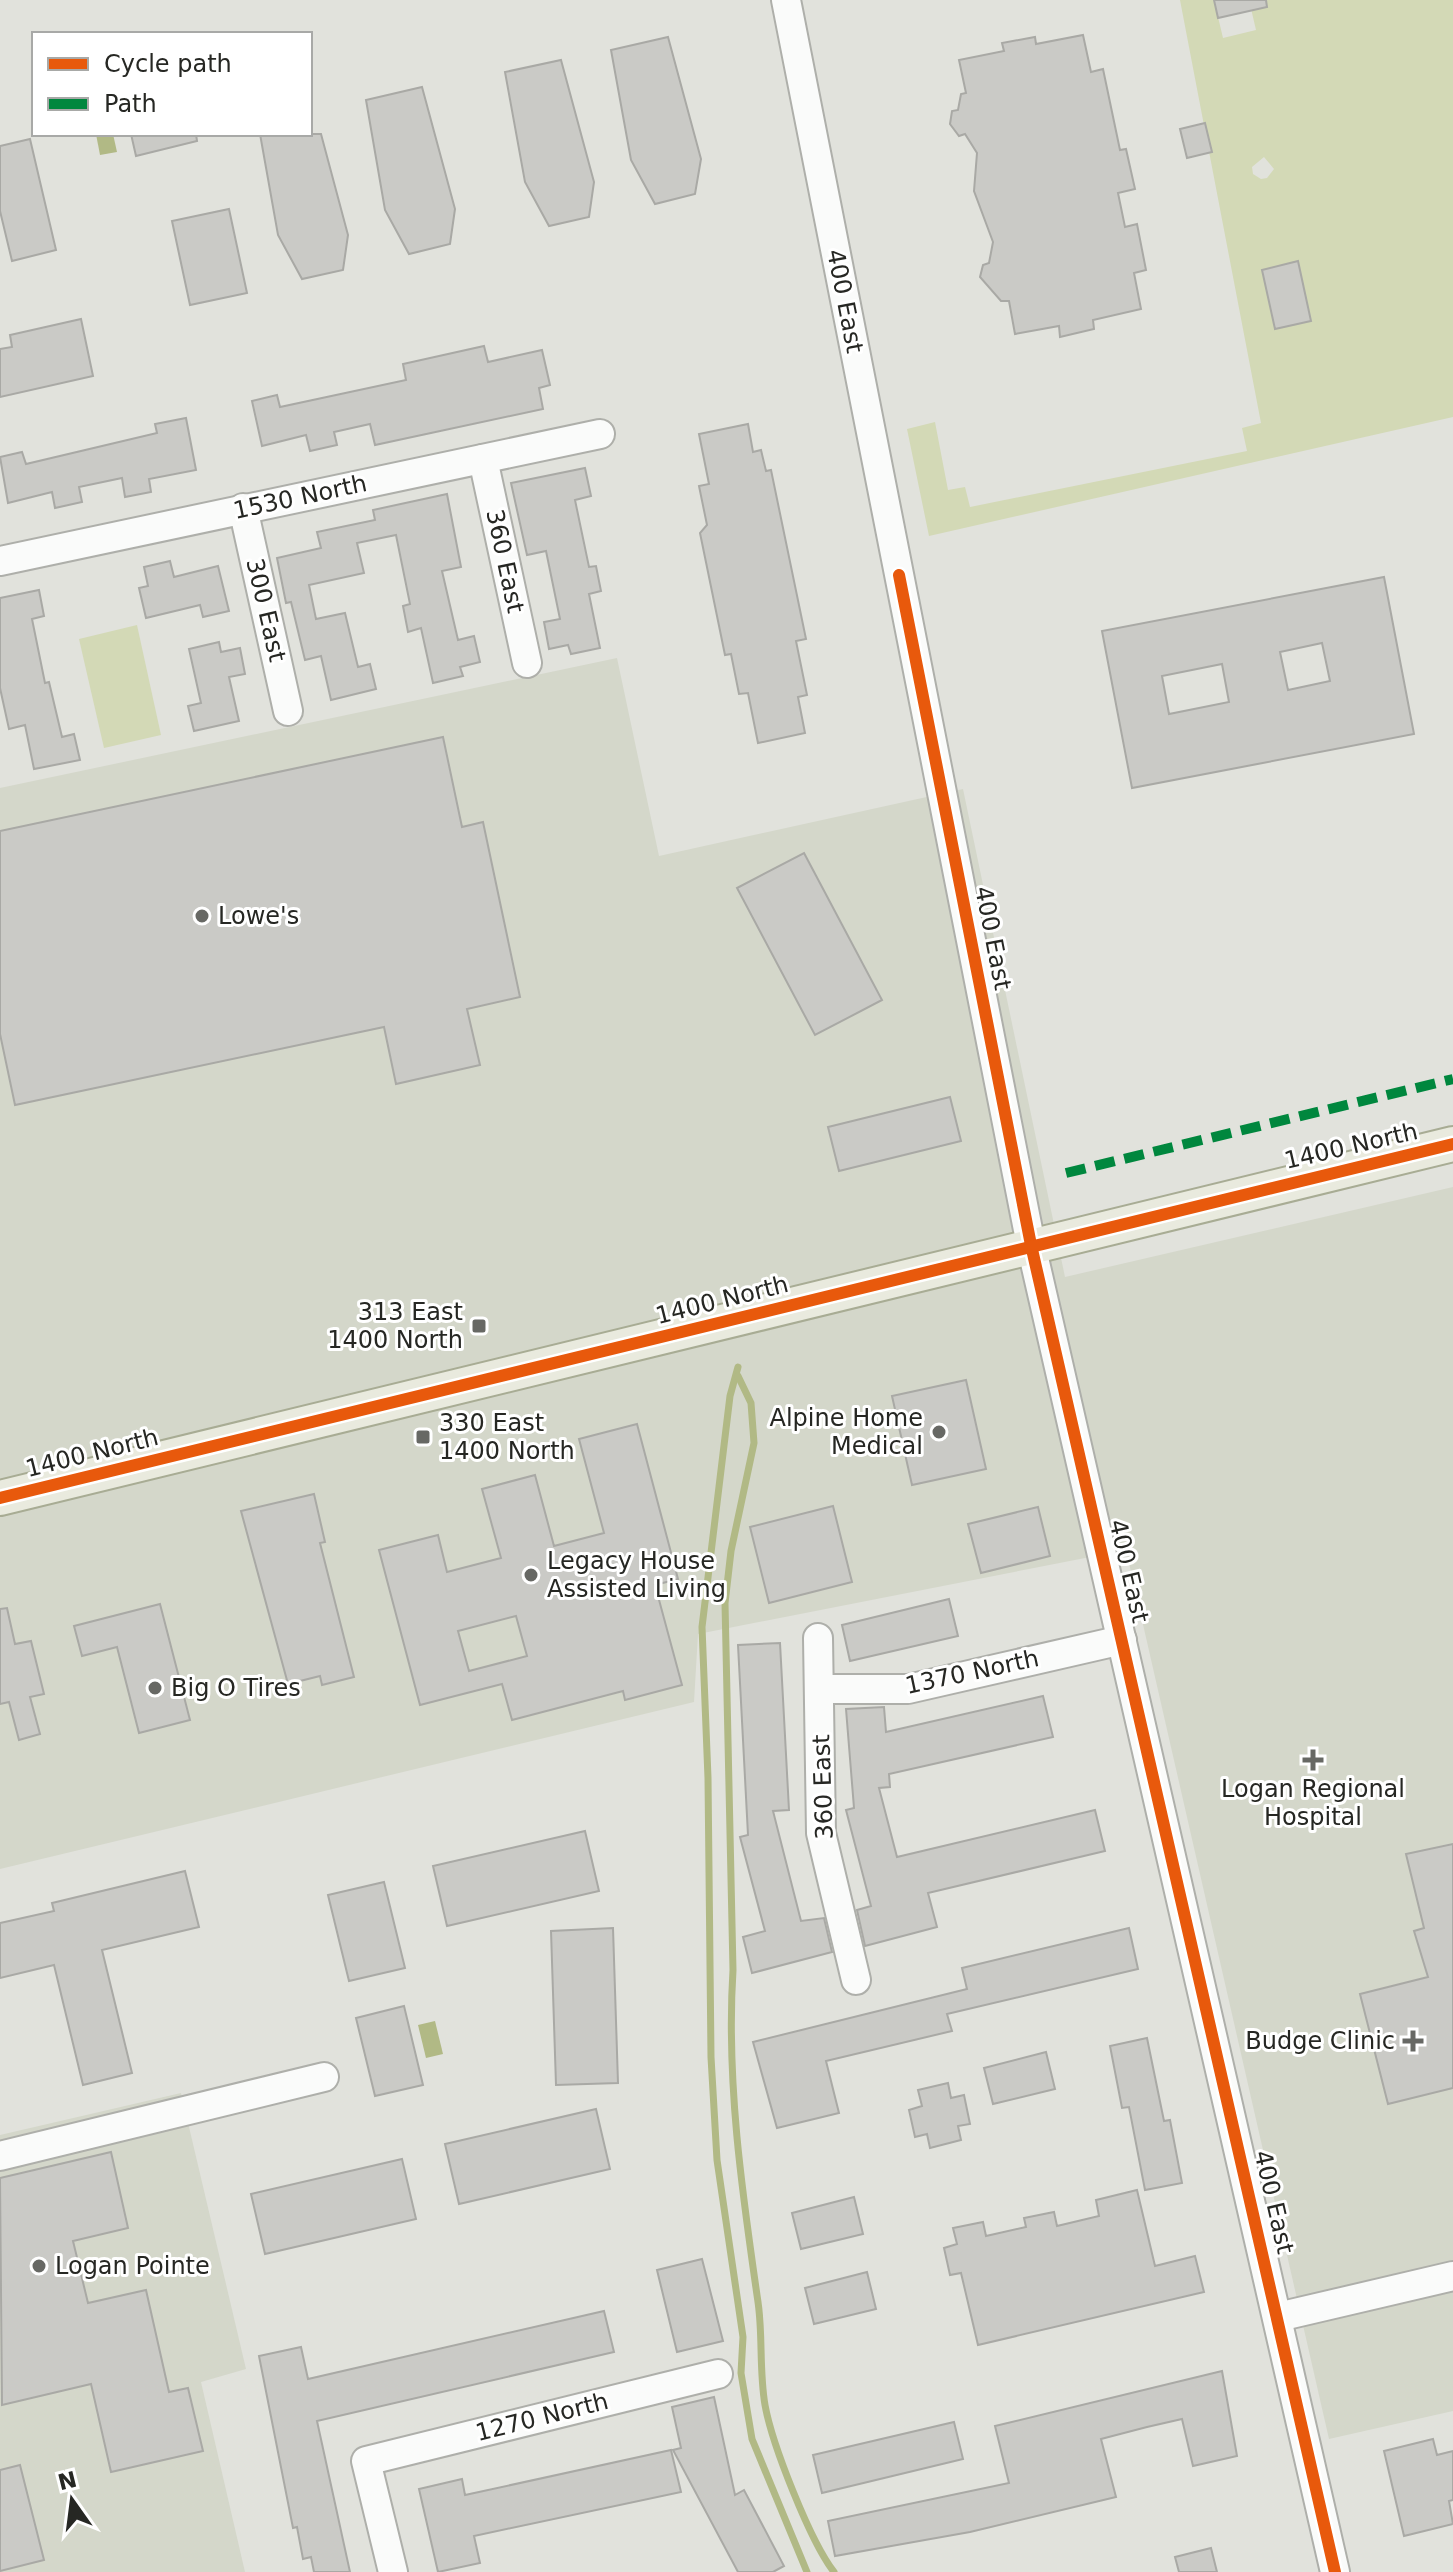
<svg xmlns="http://www.w3.org/2000/svg" width="1453" height="2572" font-family="'DejaVu Sans',sans-serif">
	<style>
		.built { fill: #d4d7ca }
		.green { fill: #d3d9b6; fill-rule: evenodd }
		.water { fill: #b1b985 }
		.lines { fill: none; stroke-linecap: round; stroke-linejoin: round }
		.stream { stroke: #b1b985; stroke-width: 7 }
		.building { fill: #cacac6; stroke: #a9a9a5; stroke-width: 2; fill-rule: evenodd }
		.minor-casing { stroke: #aeafaa; stroke-width: 32 }
		.major-casing { stroke: #a8ac94; stroke-width: 38 }
		.minor { stroke: #fafbfa; stroke-width: 28 }
		.major { stroke: #e9eade; stroke-width: 34 }
		.quiet { stroke: #00873e; stroke-width: 10; stroke-dasharray: 20 10; stroke-linecap: butt }
		.cycleway-casing { stroke: #fff; stroke-width: 17 }
		.cycleway { stroke: #e8590c; stroke-width: 12 }
		.poi-dot { fill: #676864; stroke: #fff; stroke-width: 3 }
		.labels { text-anchor: middle; dominant-baseline: central; stroke-width: 6; stroke-linejoin: round; paint-order: stroke }
		.street-label { font-size: 24px; fill: #262723; stroke: #fff }
		.poi-label { font-size: 24px; fill: #262723; stroke: #fff; text-anchor: start }
	</style>
	<rect width="100%" height="100%" fill="#e1e2dc"/>
	<!-- built -->
	<g class="built">
		<path d="M617 658 659 856 963 789 1065 1277 1453 1187V2411L1329 2439 1126 1550 698 1634 694 1702 0 1869V788Z"/>
		<path d="M181 2093 246 2369 201 2382 245 2572H0V2135Z"/>
	</g>
	<!-- green -->
	<g class="green">
		<path d="M1180 0H1214L1223 38 1256 30 1249 0H1453V417L929 536 907 429 935 422 948 490 965 487 970 507 1247 451 1242 428 1261 423ZM1264 157 1274 169 1267 178 1261 179 1253 174 1252 167ZM1298 262 1311 320 1276 329 1262 270Z"/>
		<path d="M137 625 161 735 104 748 79 639Z"/>
	</g>
	<!-- water -->
	<g class="water">
		<path d="M96 134H113L117 152 100 155Z"/>
		<path d="M435 2021 443 2054 426 2058 418 2025Z"/>
	</g>
	<g class="lines">
		<!-- stream -->
		<g class="stream">
			<path d="M738 1367 730 1396 702 1627 708 1778 711 2057 717 2160 743 2337 741 2373 752 2439 807 2572"/>
			<path d="M738 1376 751 1403 754 1443 731 1551 725 1603 733 1970C726 2080 742 2192 758 2302 763 2336 759 2370 765 2405 772 2444 810 2541 834 2572"/>
		</g>
	</g>
	<!-- building -->
	<g class="building">
		<path d="M1214 0H1266L1267 7 1218 18Z"/>
		<path d="M1083 35 1091 72 1103 69 1120 150 1126 149 1135 189 1118 193 1125 227 1137 224 1146 270 1134 273 1141 309 1093 320 1094 329 1060 337 1059 326 1015 334 1009 301H1001L980 277 983 265 989 263 993 242 974 191 977 153 965 134 959 136 950 124 952 111 958 110 961 94 966 93 959 60 1004 51 1002 43 1035 37 1036 44Z"/>
		<path d="M668 37 701 159 695 194 655 204 631 160 611 50Z"/>
		<path d="M561 60 594 182 589 217 549 226 525 182 505 72Z"/>
		<path d="M422 87 455 209 450 244 409 254 385 210 366 100Z"/>
		<path d="M1205 123 1212 152 1187 158 1180 129Z"/>
		<path d="M131 134H196L197 141 136 156Z"/>
		<path d="M260 134H321L348 235 343 270 302 279 278 235Z"/>
		<path d="M30 139 56 250 12 261 0 211V146Z"/>
		<path d="M229 209 247 293 190 305 172 221Z"/>
		<path d="M1298 261 1311 321 1275 329 1262 270Z"/>
		<path d="M81 319 93 376 0 397V349L12 347 10 335Z"/>
		<path d="M484 346 488 362 542 350 550 385 539 388 543 409 375 445 370 424 334 432 337 445 310 451 306 435 262 446 252 401 277 395 280 407 406 380 403 364Z"/>
		<path d="M186 418 196 470 149 479 151 492 125 497 122 478 79 487 82 502 55 508 52 492 8 503 0 457 22 452 26 464 157 433 155 424Z"/>
		<path d="M748 424 753 452 761 450 766 471 771 470 806 639 796 641 807 695 798 697 805 733 758 743 748 693 739 694 731 654 725 655 700 533 707 525 699 486 709 484 699 434Z"/>
		<path d="M585 468 591 496 575 500 589 567 596 566 601 591 589 594 600 648 571 654 568 645 549 649 544 622 560 619 546 551 527 555 511 483Z"/>
		<path d="M447 494 461 567 442 571 458 640 474 636 480 662 460 667 463 676 433 683 421 628 408 632 403 606 410 604 396 535 357 543 364 573 309 585 316 619 345 613 358 667 370 664 376 689 331 700 321 656 305 660 291 602 286 603 277 558 321 548 317 532 375 520 373 510Z"/>
		<path d="M170 561 174 577 218 566 229 611 203 617 200 605 146 618 139 588 148 586 144 567Z"/>
		<path d="M1384 577 1414 734 1132 788 1102 631ZM1322 643 1330 681 1288 690 1280 652ZM1222 664 1229 702 1169 714 1162 676Z"/>
		<path d="M39 590 44 616 32 619 45 683 49 682 62 737 74 734 80 760 34 769 25 725 9 729 0 688V598Z"/>
		<path d="M219 642 221 652 240 648 245 674 229 677 239 721 194 731 188 706 201 703 189 649Z"/>
		<path d="M443 737 462 827 483 822 520 997 467 1009 480 1065 396 1084 384 1027 15 1105 0 1034V831Z"/>
		<path d="M804 853 882 1000 815 1035 737 888Z"/>
		<path d="M950 1097 961 1141 839 1171 828 1127Z"/>
		<path d="M966 1380 986 1469 912 1485 892 1396Z"/>
		<path d="M637 1424 678 1579 655 1585 682 1685 625 1700 623 1691 512 1720 502 1684 420 1705 379 1550 438 1535 447 1572 501 1558 482 1489 535 1475 554 1546 604 1533 579 1439ZM516 1616 527 1656 469 1671 458 1631Z"/>
		<path d="M314 1494 325 1542 320 1543 354 1677 322 1685 320 1676 288 1684 241 1511Z"/>
		<path d="M833 1506 852 1582 769 1603 750 1527Z"/>
		<path d="M1038 1507 1050 1556 981 1573 968 1524Z"/>
		<path d="M949 1599 958 1636 850 1661 842 1625Z"/>
		<path d="M160 1604 190 1720 139 1733 117 1647 82 1656 74 1626Z"/>
		<path d="M7 1608 15 1644 31 1641 44 1694 30 1697 40 1734 19 1740 9 1702 0 1704V1609Z"/>
		<path d="M780 1643 789 1810 773 1811 801 1921 824 1918 832 1952 752 1973 743 1937 765 1931 740 1837 748 1835 738 1645Z"/>
		<path d="M1043 1696 1053 1737 889 1774 890 1787 879 1788 897 1857 1095 1810 1105 1851 928 1893 937 1927 865 1946 857 1910 871 1906 846 1810 854 1808 846 1709 884 1707 886 1732Z"/>
		<path d="M585 1831 599 1891 447 1926 433 1866Z"/>
		<path d="M1453 1844V2088L1388 2104 1360 1994 1428 1977 1414 1931 1424 1928 1406 1854Z"/>
		<path d="M185 1871 199 1927 102 1950 132 2073 83 2085 54 1965 0 1978V1923L54 1911 52 1903Z"/>
		<path d="M384 1882 405 1968 349 1981 328 1895Z"/>
		<path d="M613 1928 618 2083 556 2085 551 1931Z"/>
		<path d="M1129 1928 1138 1969 947 2014 952 2031 826 2061 839 2113 777 2128 753 2042 967 1989 962 1968Z"/>
		<path d="M404 2006 423 2085 375 2096 356 2018Z"/>
		<path d="M1147 2038 1164 2121 1170 2120 1182 2183 1145 2190 1129 2107 1122 2108 1110 2046Z"/>
		<path d="M1046 2052 1055 2089 993 2104 984 2068Z"/>
		<path d="M948 2083 951 2098 964 2095 970 2124 958 2126 961 2140 930 2148 927 2134 915 2137 909 2110 922 2106 918 2090Z"/>
		<path d="M596 2109 610 2169 459 2204 445 2144Z"/>
		<path d="M111 2152 128 2228 73 2241 88 2303 146 2290 169 2392 188 2388 203 2451 111 2472 91 2384 2 2405 0 2178Z"/>
		<path d="M402 2159 416 2219 265 2254 251 2194Z"/>
		<path d="M1137 2190 1155 2266 1195 2256 1204 2292 978 2345 961 2273 950 2275 944 2248 957 2244 953 2228 983 2222 986 2236 1026 2227 1024 2218 1054 2212 1057 2226 1099 2216 1096 2200Z"/>
		<path d="M854 2197 863 2234 801 2249 792 2213Z"/>
		<path d="M702 2259 723 2341 677 2352 657 2270Z"/>
		<path d="M867 2272 876 2309 814 2324 805 2288Z"/>
		<path d="M604 2311 614 2352 317 2421 350 2572H314L311 2557 303 2559 297 2527 293 2528 259 2356 301 2347 308 2379Z"/>
		<path d="M1222 2371 1237 2456 1193 2466 1182 2419 1147 2427 1101 2439 1116 2497 970 2532 835 2556 828 2521 1009 2483 995 2426Z"/>
		<path d="M714 2397 735 2495 744 2490 784 2566 773 2572H738L673 2450 681 2448 672 2407Z"/>
		<path d="M954 2422 963 2459 822 2493 813 2455Z"/>
		<path d="M1433 2439 1437 2455 1453 2451V2500L1449 2501 1453 2524 1404 2536 1384 2451Z"/>
		<path d="M671 2450 681 2492 474 2536 480 2563 438 2572 419 2489 462 2479 465 2495Z"/>
		<path d="M20 2465 44 2560 0 2571V2470Z"/>
		<path d="M1211 2548 1217 2572H1179L1175 2557Z"/>
	</g>
	<g class="lines">
		<!-- minor casing -->
		<g class="minor-casing">
			<g id="minor">
				<path d="M786 0 1031 1245 1335 2572"/>
				<path d="M483 459 527 663"/>
				<path d="M243 508 288 711"/>
				<path d="M0 561 600 434"/>
				<path d="M818 1638 821 1833 856 1980"/>
				<path d="M821 1689H908L1122 1640"/>
				<path d="M0 2156 324 2077"/>
				<path d="M1278 2317 1453 2276"/>
				<path d="M393 2572 366 2461 718 2374"/>
			</g>
		</g>
		<!-- major casing -->
		<g class="major-casing">
			<path id="major" d="M0 1498 1453 1144"/>
		</g>
		<!-- minor -->
		<use href="#minor" class="minor"/>
		<!-- major -->
		<use href="#major" class="major"/>
		<!-- quiet -->
		<path class="quiet" d="M1066 1173 1453 1079"/>
		<!-- cycleway casing -->
		<g class="cycleway-casing">
			<g id="cycleway">
				<path d="M899 575 1031 1245 1335 2572"/>
				<path d="M0 1498 1453 1144"/>
			</g>
		</g>
		<!-- cycleway -->
		<use href="#cycleway" class="cycleway"/>
	</g>
	<!-- markers -->
	<g class="poi-dot">
		<circle cx="202" cy="916" r="8"/>
		<rect x="471" y="1318" width="16" height="16" rx="4"/>
		<circle cx="939" cy="1432" r="8"/>
		<rect x="415" y="1429" width="16" height="16" rx="4"/>
		<circle cx="531" cy="1575" r="8"/>
		<circle cx="155" cy="1688" r="8"/>
		<path d="M1309 1748h8v8h8v8h-8v8h-8v-8h-8v-8h8z"/>
		<path d="M1409 2029h8v8h8v8h-8v8h-8v-8h-8v-8h8z"/>
		<circle cx="39" cy="2266" r="8"/>
	</g>
	<g class="labels">
		<!-- street labels -->
		<g class="street-label">
			<text transform="translate(845 301) rotate(79)">400 East</text>
			<text transform="translate(300 497) rotate(-12)">1530 North</text>
			<text transform="translate(505 561) rotate(78)">360 East</text>
			<text transform="translate(266 610) rotate(77)">300 East</text>
			<text transform="translate(993 938) rotate(79)">400 East</text>
			<text transform="translate(1351 1146) rotate(-13)">1400 North</text>
			<text transform="translate(722 1300) rotate(-14)">1400 North</text>
			<text transform="translate(92 1453) rotate(-14)">1400 North</text>
			<text transform="translate(1129 1571) rotate(77)">400 East</text>
			<text transform="translate(972 1672) rotate(-12)">1370 North</text>
			<text transform="translate(823 1787) rotate(-92)">360 East</text>
			<text transform="translate(1274 2202) rotate(77)">400 East</text>
			<text transform="translate(542 2417) rotate(-14)">1270 North</text>
		</g>
		<!-- poi labels -->
		<g class="poi-label">
			<text x="218" y="916">Lowe's</text>
			<text x="463" y="1312" text-anchor="end">313 East<tspan x="463" dy="28">1400 North</tspan></text>
			<text x="923" y="1418" text-anchor="end">Alpine Home<tspan x="923" dy="28">Medical</tspan></text>
			<text x="439" y="1423">330 East<tspan x="439" dy="28">1400 North</tspan></text>
			<text x="547" y="1561">Legacy House<tspan x="547" dy="28">Assisted Living</tspan></text>
			<text x="171" y="1688">Big O Tires</text>
			<text x="1313" y="1789" text-anchor="middle">Logan Regional<tspan x="1313" dy="28">Hospital</tspan></text>
			<text x="1395" y="2041" text-anchor="end">Budge Clinic</text>
			<text x="55" y="2266">Logan Pointe</text>
		</g>
	</g>
	<!-- legend -->
	<rect x="32" y="32" width="280" height="104" fill="#ffffff" stroke="#a8a9a7" stroke-width="2"/>
	<rect x="48" y="58" width="40" height="12" fill="#e8590c" stroke="#a8a9a7" stroke-width="2"/>
	<text x="104" y="72" font-size="24" fill="#262723">Cycle path</text>
	<rect x="48" y="98" width="40" height="12" fill="#00873e" stroke="#a8a9a7" stroke-width="2"/>
	<text x="104" y="112" font-size="24" fill="#262723">Path</text>
	<!-- north arrow -->
	<g transform="translate(72 2500) rotate(346)" stroke="#ffffff" stroke-width="6" paint-order="stroke">
	<path d="M0-6L14 30L0 20L-14 30Z" fill="#262723"/>
	<text y="-12" font-size="22" font-weight="bold" text-anchor="middle" fill="#262723">N</text>
	</g>
</svg>
